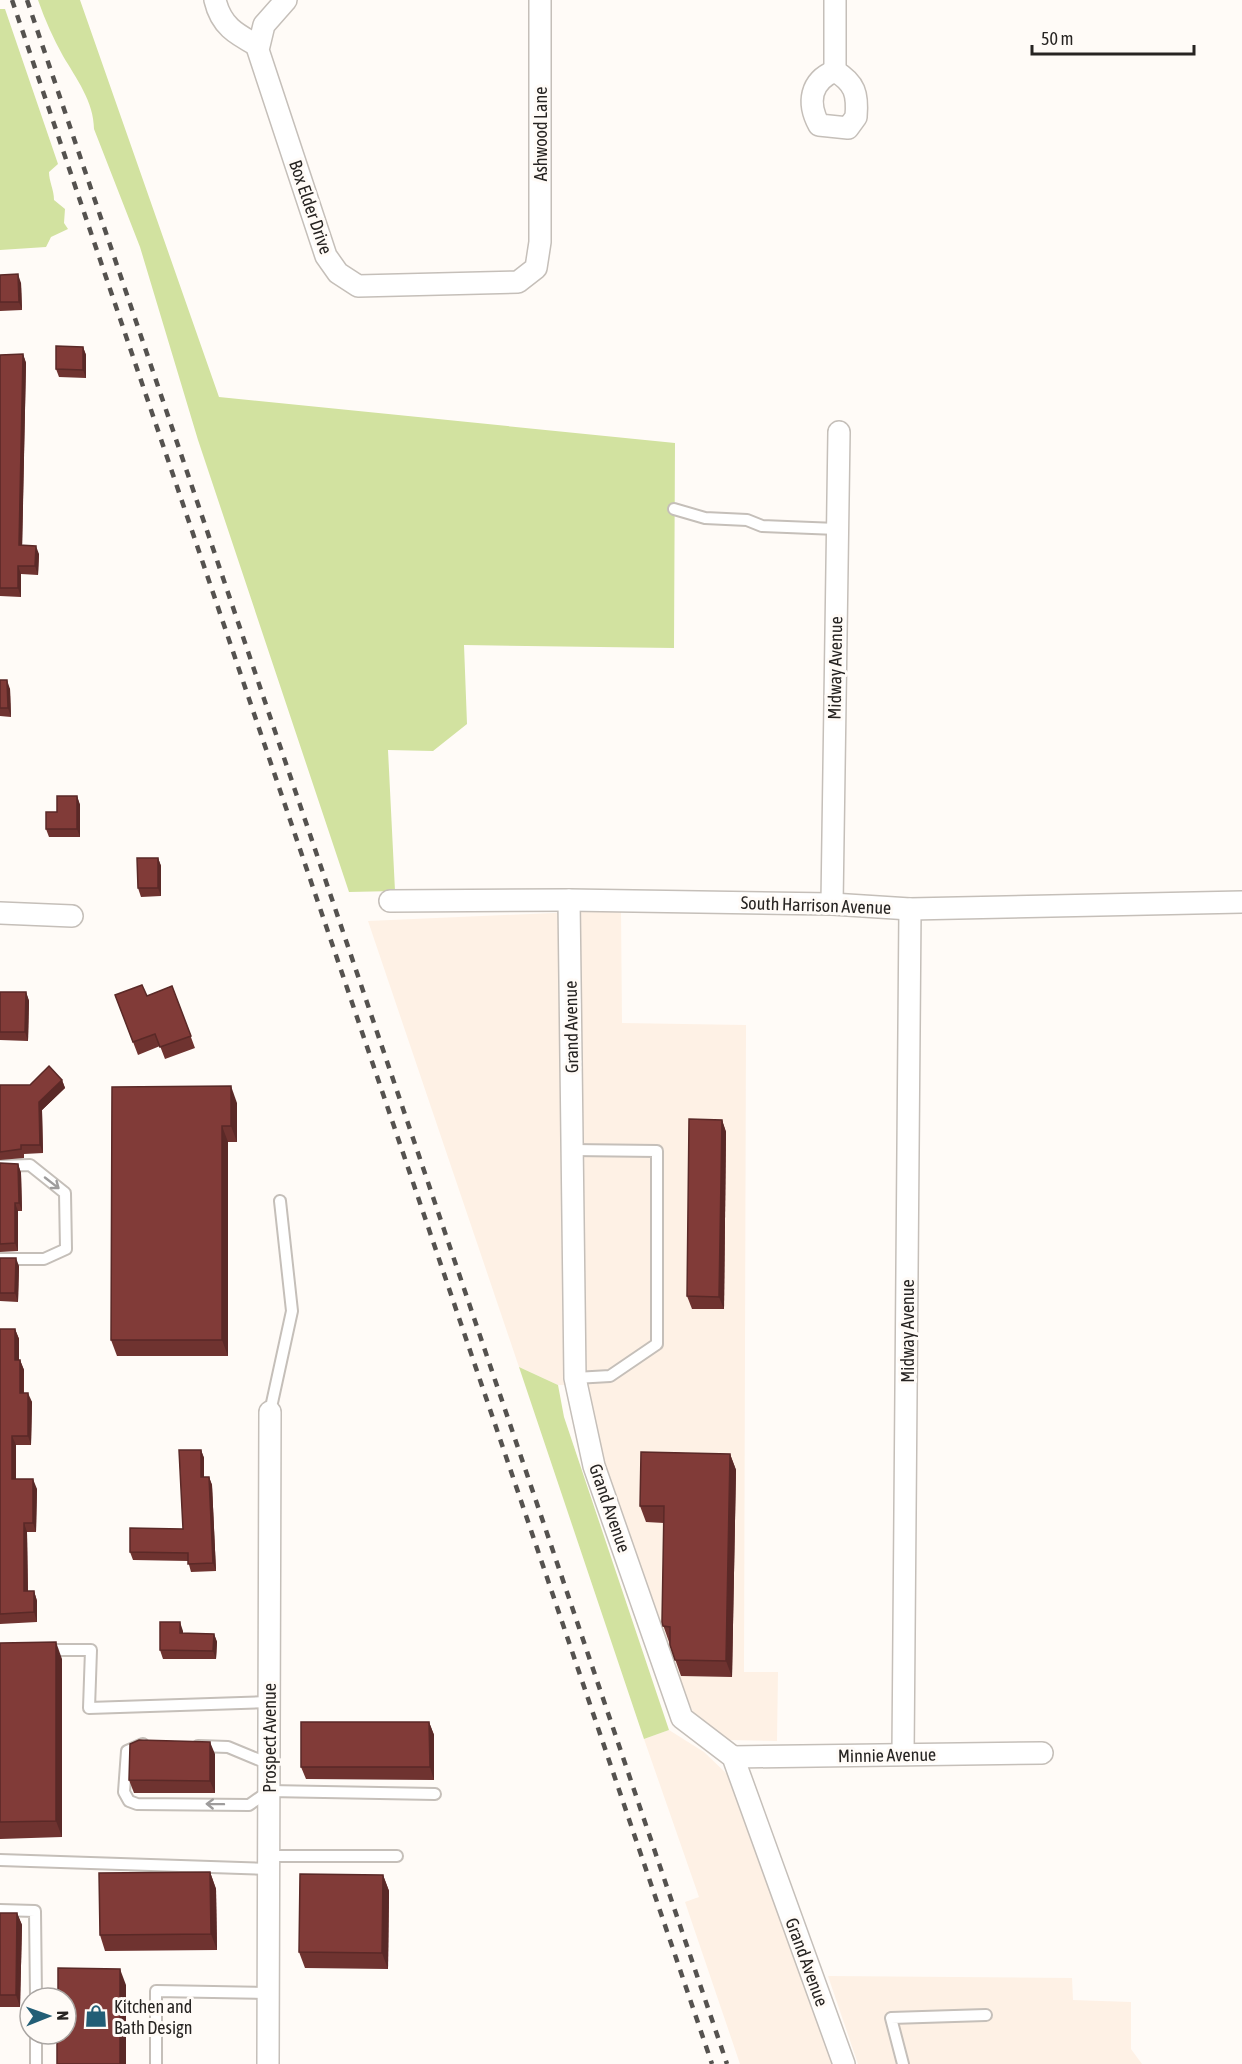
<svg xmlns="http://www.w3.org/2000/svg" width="1242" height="2064" font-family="'Asap Condensed',sans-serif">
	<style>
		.built { fill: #fef1e5 }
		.green { fill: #d2e2a0 }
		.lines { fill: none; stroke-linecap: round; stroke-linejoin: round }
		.service-casing { stroke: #c5bfb9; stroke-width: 14 }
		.minor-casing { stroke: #c5bfb9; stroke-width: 24 }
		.service { stroke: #fff; stroke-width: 10 }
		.minor { stroke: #fff; stroke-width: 21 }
		.rail { stroke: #55524f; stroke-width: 4.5; stroke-dasharray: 8 8; stroke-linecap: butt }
		.wall { fill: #6f3330 }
		.shaded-wall { fill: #5a2927 }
		.building { fill: #813b38; stroke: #5a2927; stroke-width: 1.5 }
		.oneway { stroke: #9e9c9c }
		.labels { text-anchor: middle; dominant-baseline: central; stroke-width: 6; stroke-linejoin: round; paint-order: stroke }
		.street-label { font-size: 18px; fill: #272422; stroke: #fffbf7 }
		.poi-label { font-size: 18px; fill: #272422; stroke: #fffbf7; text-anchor: start }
	</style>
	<rect width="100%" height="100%" fill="#fffbf7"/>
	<!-- built -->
	<g class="built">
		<path d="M621 910 622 1023 746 1025 744 1672H778L777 1741 728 1740 696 1718 684 1693 595 1447 586 1385H558L519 1367 368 921Z"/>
		<path d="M669 1730 704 1752 728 1775 832 2064H740L685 1902 699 1897 644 1739Z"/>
		<path d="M828 1976 1072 1978 1073 2000 1131 2002V2049L1142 2064H1242H858Z"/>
	</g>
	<!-- green -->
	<g class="green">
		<path d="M38 0H80L219 397 675 443 674 648 464 645 467 724 433 751 388 750 395 891 349 892 198 440 140 247 94 129C94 102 76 78 63 56 53 38 45 20 38 0Z"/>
		<path d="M0 9H5L58 164 49 172C49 182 54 189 54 200L65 209 64 223 68 229 51 237 46 247 0 250Z"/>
		<path d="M519 1367 558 1385 564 1417 669 1730 644 1739Z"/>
	</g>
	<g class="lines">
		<!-- service casing -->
		<g class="service-casing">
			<g id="service">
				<path d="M674 509 705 518 747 520 762 526 837 529"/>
				<path d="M572 1150 657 1151V1344L610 1376 575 1378"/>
				<path d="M0 1166 30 1165 65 1193 66 1249 44 1259H0"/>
				<path d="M270 1412 292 1311 280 1201"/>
				<path d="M45 1650H91L89 1708 269 1702"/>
				<path d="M143 1744 127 1751 124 1792 129 1801 137 1804 249 1805 269 1791 435 1794"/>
				<path d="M198 1746 228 1747 269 1764"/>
				<path d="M269 1856H397"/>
				<path d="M0 1860 269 1869"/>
				<path d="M0 1910 35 1911 36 1998"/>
				<path d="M36 2034V2064"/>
				<path d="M156 2064V1991L268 1993"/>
				<path d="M903 2064 891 2018 986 2015"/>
			</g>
		</g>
		<!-- minor casing -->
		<g class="minor-casing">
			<g id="minor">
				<path d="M215 0C221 26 236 34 258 46"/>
				<path d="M286 0 264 25 258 50 326 256 338 273 358 286 518 282 536 268 540 242V0"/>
				<path d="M835 71C855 83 858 94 856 117L848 128 819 125C807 103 810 81 835 71Z"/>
				<path d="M835 71V0"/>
				<path d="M569 900 575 1378 594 1466 682 1718 733 1757 844 2064"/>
				<path d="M390 901 569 900 832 904 910 909 1242 902"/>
				<path d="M832 904 839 432"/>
				<path d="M0 913 72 916"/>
				<path d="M903 1754 910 909"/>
				<path d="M733 1757 1042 1753"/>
				<path d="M268 2064 270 1412"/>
			</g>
		</g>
		<!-- service -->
		<use href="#service" class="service"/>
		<!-- minor -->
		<use href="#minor" class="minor"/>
		<!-- rail -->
		<g class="rail">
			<path d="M12 0 712 2064"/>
			<path d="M27 0 727 2064"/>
		</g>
	</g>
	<!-- wall -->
	<g class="wall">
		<path d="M0 275 21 283 22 310 0 311Z"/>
		<path d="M83 347 86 355V378L59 377 56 369Z"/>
		<path d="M23 354 26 363 22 545 39 554 38 575 21 574V597L0 596V355Z"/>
		<path d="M0 680 10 689 11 717 0 716Z"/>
		<path d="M77 796 80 805V837H49L46 829 57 812Z"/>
		<path d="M158 858 161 866V896L141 897 138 888Z"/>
		<path d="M172 986 195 1048 165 1059 160 1046 138 1055 115 995 147 996Z"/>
		<path d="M0 992H26L29 1001 28 1041 0 1040Z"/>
		<path d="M62 1080 65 1088 42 1110 43 1153 24 1154V1158L0 1160V1085H30Z"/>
		<path d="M112 1087 237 1103V1142H228V1356H117L111 1340Z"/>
		<path d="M722 1120 726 1132 724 1309H692L687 1296Z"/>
		<path d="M0 1163 18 1164 21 1173 22 1211H18V1251L0 1252Z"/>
		<path d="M0 1258 19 1266 18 1302 0 1301Z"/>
		<path d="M0 1329H15L19 1339V1360H20L24 1370V1393L32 1402 31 1445H16V1479L37 1489 36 1532H27L28 1591H34L37 1601V1622L0 1624Z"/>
		<path d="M201 1450 204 1458V1477H209L212 1485 216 1571 191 1572 188 1561 133 1560 130 1552 183 1529Z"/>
		<path d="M730 1454 736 1470 732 1677 681 1676 662 1622 664 1523 646 1522 640 1506Z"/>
		<path d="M183 1631V1633L214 1634 217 1642 216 1659H163L160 1650Z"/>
		<path d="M0 1643 62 1659V1837L0 1839Z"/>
		<path d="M429 1722 434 1735V1780L306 1779 301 1767Z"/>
		<path d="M215 1754V1793H134L129 1780Z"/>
		<path d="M210 1872 216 1889 217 1950 105 1951 100 1935Z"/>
		<path d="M383 1875 389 1891 388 1969 305 1968 299 1952Z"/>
		<path d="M0 1913H17L22 1925 20 2007H0Z"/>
	</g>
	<!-- shaded-wall -->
	<g class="shaded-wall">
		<path d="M18 274 21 283 22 310 19 302Z"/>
		<path d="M83 347 86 355V378L83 370Z"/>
		<path d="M23 354 26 363 22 554 19 545Z"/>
		<path d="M36 546 39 554 38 575 35 566Z"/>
		<path d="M18 566 21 574V597L18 588Z"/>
		<path d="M7 680 10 689 11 717 8 708Z"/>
		<path d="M77 796 80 805V837L77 829Z"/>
		<path d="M158 858 161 866V896L158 888Z"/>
		<path d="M26 992 29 1001 28 1041 25 1032Z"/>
		<path d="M62 1080 65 1088 42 1110 43 1153 40 1145 39 1102Z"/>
		<path d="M231 1086 237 1103V1142L231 1126Z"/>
		<path d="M722 1120 726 1132 724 1309 719 1297Z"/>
		<path d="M222 1126 228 1142V1356L222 1340Z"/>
		<path d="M18 1164 21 1173 22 1211 19 1203Z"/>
		<path d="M15 1203 18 1211V1251L15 1243Z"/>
		<path d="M16 1258 19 1266 18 1302 15 1293Z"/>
		<path d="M15 1329 19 1339V1370L15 1360Z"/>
		<path d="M20 1360 24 1370 23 1402 20 1393Z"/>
		<path d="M28 1393 32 1402 31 1445 28 1436Z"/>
		<path d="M12 1436 16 1445V1489L12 1479Z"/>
		<path d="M201 1450 204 1458V1485L201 1477Z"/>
		<path d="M730 1454 736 1470 732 1677 726 1661Z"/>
		<path d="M209 1477 212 1485 216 1571 213 1563Z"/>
		<path d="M33 1479 37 1489 36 1532 33 1523Z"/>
		<path d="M24 1523 27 1532 28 1601 24 1591Z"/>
		<path d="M34 1591 37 1601V1622L34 1612Z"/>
		<path d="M180 1622 183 1631V1642L180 1633Z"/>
		<path d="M214 1634 217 1642 216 1659 213 1651Z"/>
		<path d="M56 1642 62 1659V1837L56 1821Z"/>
		<path d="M429 1722 434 1735V1780L430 1767Z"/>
		<path d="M210 1742 215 1754V1793L210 1781Z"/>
		<path d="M210 1872 216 1889 217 1950 211 1934Z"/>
		<path d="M383 1875 389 1891 388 1969 382 1953Z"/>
		<path d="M17 1913 22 1925 20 2007 16 1995Z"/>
		<path d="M120 1969 126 1985V2064H120Z"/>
	</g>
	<!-- building -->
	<g class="building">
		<path d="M18 274 19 302H0V275Z"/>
		<path d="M56 346 83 347V370L56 369Z"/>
		<path d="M23 354 19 545 36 546 35 566H18V588H0V355Z"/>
		<path d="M0 680H7L8 708H0Z"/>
		<path d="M57 796H77V829H46V812H57Z"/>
		<path d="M137 858H158V888H138Z"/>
		<path d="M142 985 147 996 172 986 191 1036 160 1047 155 1034 133 1042 115 995Z"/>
		<path d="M0 992H26L25 1032H0Z"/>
		<path d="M49 1066 62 1080 39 1102 40 1145H21V1149L0 1152V1085H30Z"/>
		<path d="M231 1086V1126H222V1340H111L112 1087Z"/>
		<path d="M689 1119 722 1120 719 1297 687 1296Z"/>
		<path d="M0 1163 18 1164 19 1203H15V1243L0 1244Z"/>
		<path d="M0 1258H16L15 1293H0Z"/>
		<path d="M0 1329H15V1360H20V1393H28V1436H12V1479H33V1523H24V1591H34V1612L0 1614Z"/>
		<path d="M179 1450H201V1477H209L213 1563 188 1564V1553L130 1552V1528L183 1529Z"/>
		<path d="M641 1452 730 1454 726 1661 675 1660 670 1645V1627L663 1626 662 1622 664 1506H640Z"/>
		<path d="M160 1622H180V1633L214 1634 213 1651 160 1650Z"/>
		<path d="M56 1642V1821L0 1822V1643Z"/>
		<path d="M301 1722H429L430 1767H301Z"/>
		<path d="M139 1740 210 1742V1781L129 1780 130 1744Z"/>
		<path d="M210 1872 211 1934 100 1935 99 1873Z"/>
		<path d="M300 1874 383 1875 382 1953 299 1952Z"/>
		<path d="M0 1913H17L16 1995H0Z"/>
		<path d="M58 1968 120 1969V2064H57V2034H66V1998H58Z"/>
	</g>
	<!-- one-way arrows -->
	<defs><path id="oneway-shaft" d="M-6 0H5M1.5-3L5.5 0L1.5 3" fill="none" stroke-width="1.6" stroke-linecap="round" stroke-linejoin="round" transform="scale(1.5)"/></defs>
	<g class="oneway">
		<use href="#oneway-shaft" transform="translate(52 1183) rotate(38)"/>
		<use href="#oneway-shaft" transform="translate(215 1804) rotate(-179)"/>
	</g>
	<!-- icons -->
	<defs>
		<g id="shop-bare" transform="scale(1.8)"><path d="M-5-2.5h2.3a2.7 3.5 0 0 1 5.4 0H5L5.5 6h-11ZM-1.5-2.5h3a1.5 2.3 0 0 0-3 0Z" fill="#225e76" stroke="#fffbf7" stroke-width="2.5" paint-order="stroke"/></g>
	</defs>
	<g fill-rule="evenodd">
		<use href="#shop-bare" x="96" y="2016"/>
	</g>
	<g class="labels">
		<!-- street labels -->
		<g class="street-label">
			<text transform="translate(540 134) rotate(-90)">Ashwood Lane</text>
			<text transform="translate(311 207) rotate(71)">Box Elder Drive</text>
			<text transform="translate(835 668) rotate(-89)">Midway Avenue</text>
			<text transform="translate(816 905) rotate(2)">South Harrison Avenue</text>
			<text transform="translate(571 1027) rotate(-91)">Grand Avenue</text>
			<text transform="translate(907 1331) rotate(-90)">Midway Avenue</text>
			<text transform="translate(610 1508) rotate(71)">Grand Avenue</text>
			<text transform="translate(269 1738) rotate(-90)">Prospect Avenue</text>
			<text transform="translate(887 1755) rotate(-1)">Minnie Avenue</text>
			<text transform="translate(807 1962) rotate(70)">Grand Avenue</text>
		</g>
		<!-- poi labels -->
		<g class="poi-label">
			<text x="114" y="2006">Kitchen and<tspan x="114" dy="21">Bath Design</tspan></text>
		</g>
	</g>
	<!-- north arrow -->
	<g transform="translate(48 2016) rotate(89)"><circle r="28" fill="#fffbf7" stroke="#a9a5a2" stroke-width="1.5"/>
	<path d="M0-4.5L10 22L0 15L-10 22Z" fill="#225e76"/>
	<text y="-9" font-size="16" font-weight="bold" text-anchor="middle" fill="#272422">N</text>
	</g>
	<!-- scale -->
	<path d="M1032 45v9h162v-9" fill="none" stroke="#272422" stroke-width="3"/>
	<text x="1041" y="45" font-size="18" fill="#272422" stroke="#fffbf7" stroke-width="4.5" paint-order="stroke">50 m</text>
</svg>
